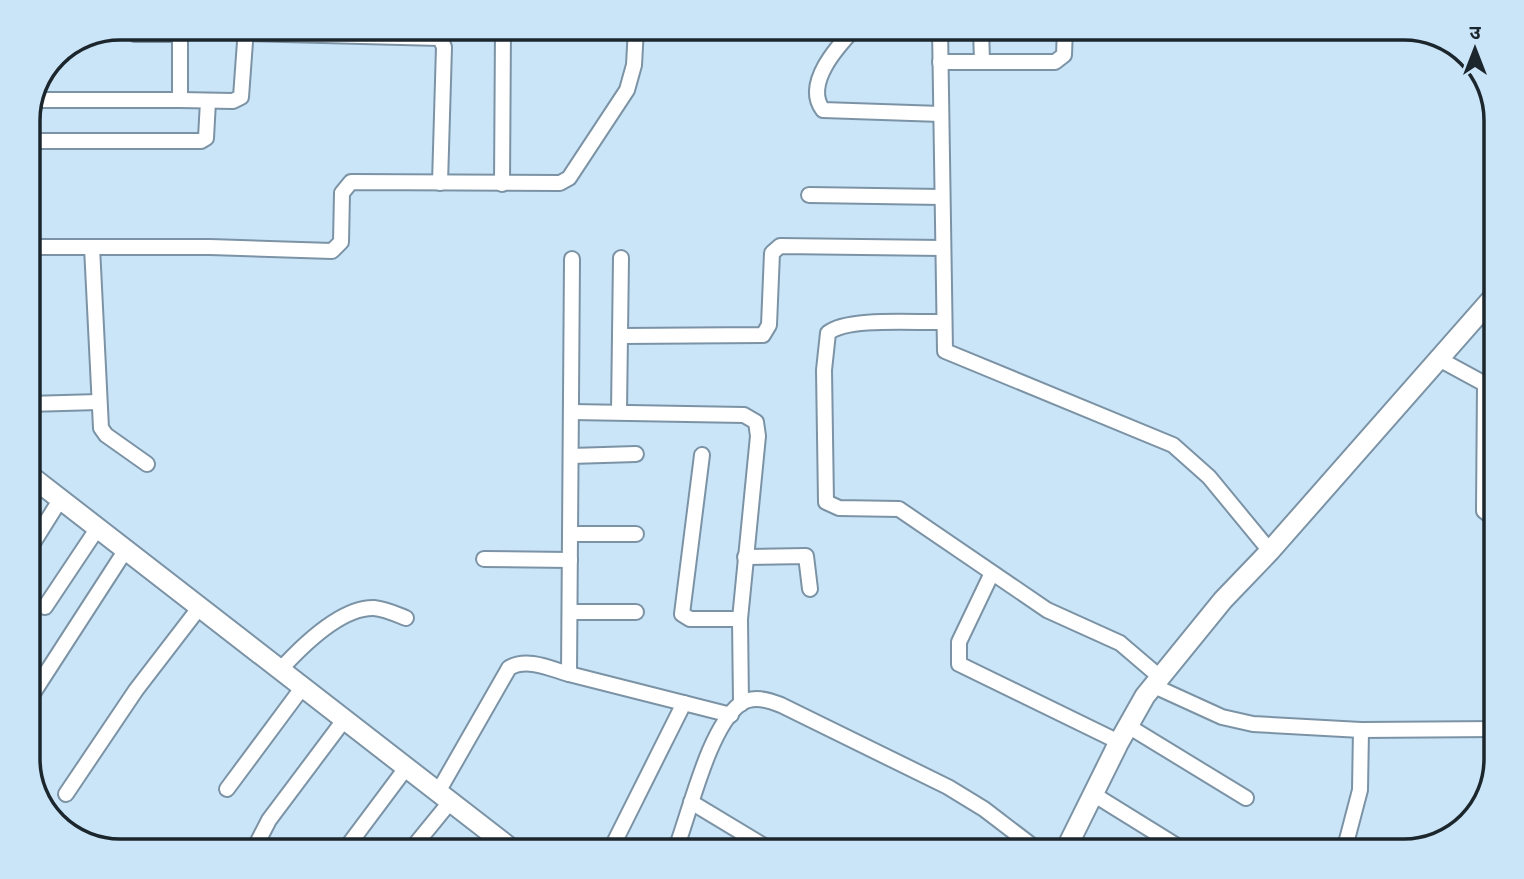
<svg xmlns="http://www.w3.org/2000/svg" width="1524" height="879" font-family="'Golos Text','Noto Sans Devanagari',sans-serif">
	<style>
		.lines { fill: none; stroke-linecap: round; stroke-linejoin: round }
		.street-casing { stroke: #7b93a5; stroke-width: 18 }
		.secondary-casing { stroke: #7b93a5; stroke-width: 23 }
		.street { stroke: #fff; stroke-width: 14 }
		.secondary { stroke: #fff; stroke-width: 19 }
		.rim { fill: none; stroke: #1c262d; stroke-width: 3.5 }
	</style>
	<rect width="100%" height="100%" fill="#cbe5f8"/>
	<g class="lines">
		<!-- street casing -->
		<g class="street-casing">
			<g id="street">
				<path d="M128 28 135 34H180"/>
				<path d="M855 28C838 46 803 84 823 110L941 114"/>
				<path d="M940 28 945 351 1173 445 1209 477 1270 551"/>
				<path d="M981 28 982 62"/>
				<path d="M246 33 440 38 444 47 440 183"/>
				<path d="M940 62H1055L1064 55 1065 28"/>
				<path d="M35 100H180V28"/>
				<path d="M180 100 233 101 241 97 246 28"/>
				<path d="M28 141H201L206 138 208 101"/>
				<path d="M502 184 503 28"/>
				<path d="M809 195 942 197"/>
				<path d="M28 247H210L332 251 341 242 342 193 351 182 560 183 569 178 627 90 634 65 636 28"/>
				<path d="M92 247 101 428 106 435 147 464"/>
				<path d="M943 322C917 323 847 317 828 333L824 370 826 502 839 508 899 509 1047 610 1120 643 1161 678"/>
				<path d="M621 336 763 335 769 325 772 253 780 246 943 248"/>
				<path d="M1439 359 1485 384H1496"/>
				<path d="M1485 384 1484 511 1496 520"/>
				<path d="M28 404 99 402"/>
				<path d="M619 411 621 258"/>
				<path d="M572 412 744 415 756 422 758 436 740 619 741 704"/>
				<path d="M702 455 682 614 690 619H740"/>
				<path d="M571 456 636 454"/>
				<path d="M570 534H636"/>
				<path d="M28 551 60 500"/>
				<path d="M745 557 806 556 810 589"/>
				<path d="M484 559 570 560"/>
				<path d="M991 575 959 642V664L1119 742"/>
				<path d="M45 607 97 529"/>
				<path d="M571 612H636"/>
				<path d="M280 670C301 647 341 607 374 608 385 609 396 614 406 618"/>
				<path d="M569 674 731 715"/>
				<path d="M1154 686 1222 717 1253 724 1361 730 1496 729"/>
				<path d="M28 701 125 551"/>
				<path d="M1128 726 1246 798"/>
				<path d="M227 789 302 688"/>
				<path d="M438 792 509 668C527 657 551 669 569 674L572 259"/>
				<path d="M66 794 136 690 199 608"/>
				<path d="M1093 794 1185 851"/>
				<path d="M691 802 764 846"/>
				<path d="M253 851 269 820 344 720"/>
				<path d="M344 851 406 768"/>
				<path d="M410 851 450 802"/>
				<path d="M610 851 684 703"/>
				<path d="M675 851C690 813 708 729 740 704 753 695 768 700 781 705L948 787 984 809 1039 851"/>
				<path d="M1344 851 1360 790 1361 730"/>
			</g>
		</g>
		<!-- secondary casing -->
		<g class="secondary-casing">
			<g id="secondary">
				<path d="M28 474 514 851"/>
				<path d="M1065 851 1119 742 1145 696 1223 600 1270 551 1496 294"/>
			</g>
		</g>
		<!-- street -->
		<use href="#street" class="street"/>
		<!-- secondary -->
		<use href="#secondary" class="secondary"/>
	</g>
	<!-- crop -->
	<path d="M0 0H1524V879H0ZM120 40H1404A80 80 0 0 1 1484 120V759A80 80 0 0 1 1404 839H120A80 80 0 0 1 40 759V120A80 80 0 0 1 120 40Z" fill="#cbe5f8" fill-rule="evenodd"/>
	<path class="rim" d="M120 40H1404A80 80 0 0 1 1484 120V759A80 80 0 0 1 1404 839H120A80 80 0 0 1 40 759V120A80 80 0 0 1 120 40Z"/>
	<!-- north arrow -->
	<g transform="translate(1475 49)" stroke="#cbe5f8" stroke-width="5" paint-order="stroke">
	<path d="M0-5L12 26L0 18L-12 26Z" fill="#1c262d"/>
	<text y="-10" font-size="19" font-weight="bold" text-anchor="middle" fill="#1c262d">उ</text>
	</g>
</svg>
